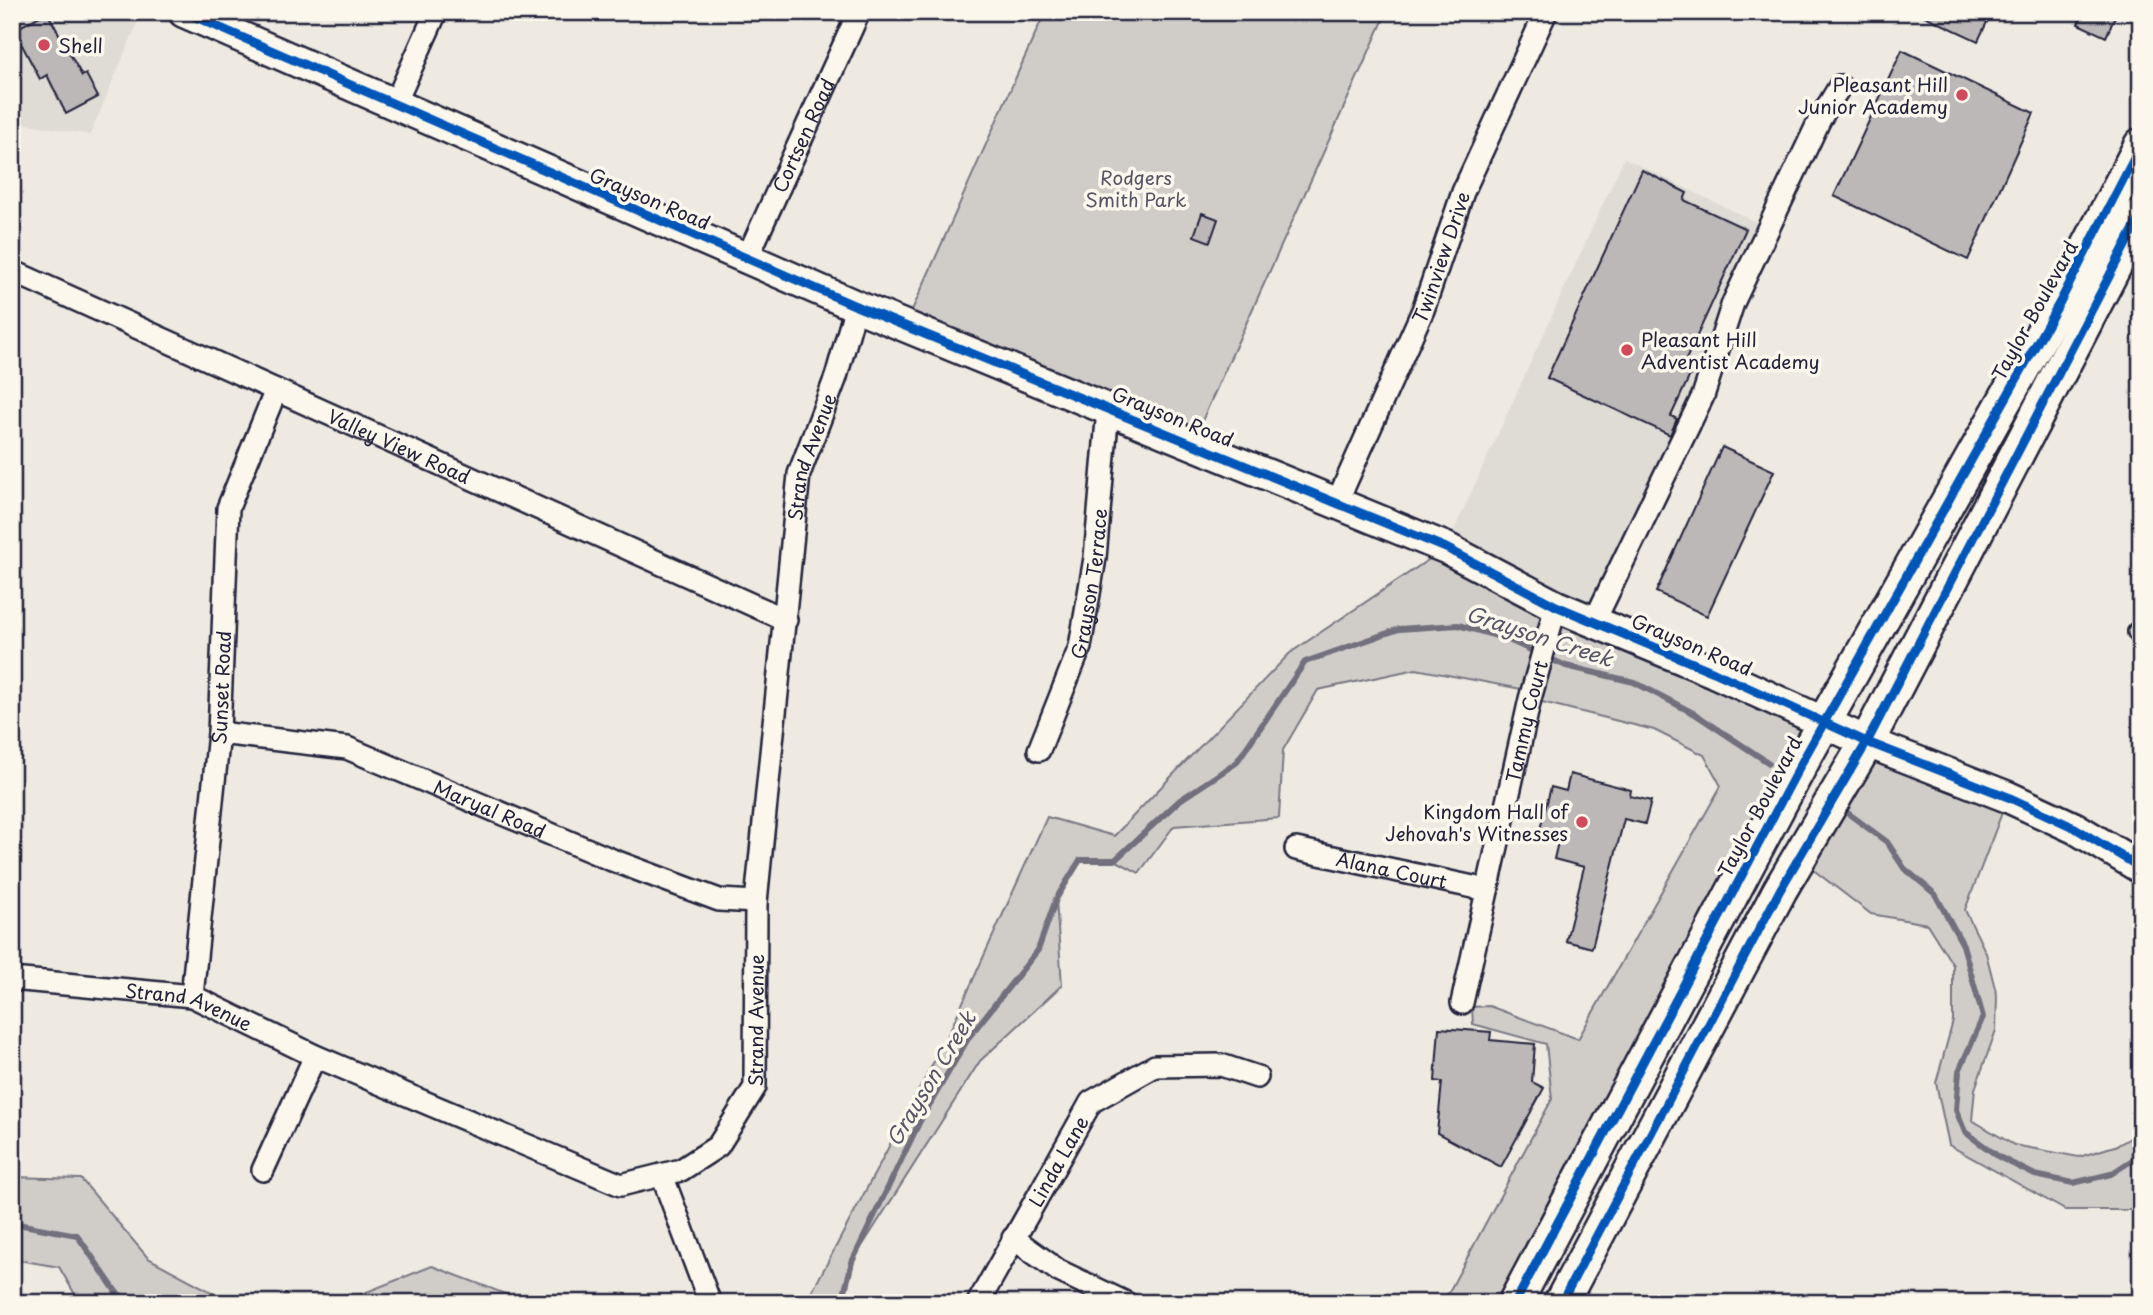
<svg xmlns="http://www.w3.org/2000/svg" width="2153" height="1315" font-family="'Playpen Sans',sans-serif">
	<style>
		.built { fill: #dfdbd5 }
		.green { fill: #d0cdc9; stroke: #797882; stroke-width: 2 }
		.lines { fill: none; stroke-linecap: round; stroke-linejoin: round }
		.stream { stroke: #716f7c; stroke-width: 6 }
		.building { fill: #bcb8b8; stroke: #22223b; stroke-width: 2 }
		.street-casing { stroke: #22223b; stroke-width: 26 }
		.secondary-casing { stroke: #22223b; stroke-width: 35 }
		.primary-casing { stroke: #22223b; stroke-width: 38 }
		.street { stroke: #fbf7ec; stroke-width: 21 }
		.secondary { stroke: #fbf7ec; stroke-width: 30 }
		.primary { stroke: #fbf7ec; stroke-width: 33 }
		.cycleway-casing { stroke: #fbf7ec; stroke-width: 13 }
		.cycleway { stroke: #0057b8; stroke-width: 9 }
		.poi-dot { fill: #d1495b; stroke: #fbf7ec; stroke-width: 2.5 }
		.labels { text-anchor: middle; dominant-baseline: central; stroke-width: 7; stroke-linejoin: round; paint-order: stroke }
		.poi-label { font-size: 19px; fill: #22223b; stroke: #fbf7ec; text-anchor: start }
		.street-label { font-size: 19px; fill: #22223b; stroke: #fbf7ec }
		.park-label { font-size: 19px; fill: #565566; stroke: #fbf7ec }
		.water-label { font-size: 21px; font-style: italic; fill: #575666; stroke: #fbf7ec }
	</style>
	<rect width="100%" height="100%" fill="#eeeae2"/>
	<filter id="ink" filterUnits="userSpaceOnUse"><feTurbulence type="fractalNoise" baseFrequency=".0143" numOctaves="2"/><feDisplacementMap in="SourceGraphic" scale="14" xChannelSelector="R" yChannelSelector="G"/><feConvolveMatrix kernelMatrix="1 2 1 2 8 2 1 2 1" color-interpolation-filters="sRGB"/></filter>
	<g filter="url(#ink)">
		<!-- built -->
		<g class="built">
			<path d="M12 12H142L90 135 12 121Z"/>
			<path d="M1624 158 1758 223 1765 236 1594 622 1446 548Z"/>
		</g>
		<!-- green -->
		<g class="green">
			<path d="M1045 12H1387L1192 443 905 326Z"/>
			<path d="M1446 548 1825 721 1515 1303H1443L1552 1099 1546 1044 1473 1024 1472 1007 1489 1006 1578 1039 1721 786 1704 755 1654 730 1530 699 1532 691 1416 669 1318 690 1283 750 1279 818 1174 826 1139 873 1115 860H1080L1056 899 1062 985 980 1061 852 1262 844 1303H806L948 1035 1047 817 1114 836 1290 653Z"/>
			<path d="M1867 742 2008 797 1965 910 1986 953 1997 996 1996 1030 1975 1089 1972 1120 2014 1145 2079 1157 2118 1145 2141 1132V1210H2065L1949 1145 1936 1083 1953 1021V965L1927 924 1871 914 1799 859Z"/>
			<path d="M12 1177 81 1179 148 1258 232 1303H80L59 1267 12 1259Z"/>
			<path d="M432 1266 529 1303H339Z"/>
		</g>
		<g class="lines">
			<!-- stream -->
			<g class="stream">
				<path d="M1849 814 1887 842 1904 868 1935 894 1963 945 1983 1017 1959 1071 1956 1110 1965 1132 1999 1157 2035 1175 2073 1183 2111 1174 2137 1157"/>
				<path d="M12 1223 77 1235 117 1293 134 1303"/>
				<path d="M842 1303 852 1262 920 1121 969 1037 1038 950 1056 899 1080 860H1115L1180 800 1236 763 1305 662 1399 629 1458 625 1504 638 1566 666 1634 682 1695 714 1769 763"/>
			</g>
		</g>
		<!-- building -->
		<g class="building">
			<path d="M47 12 82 76 86 74 98 97 66 114 47 75 40 79 14 30Z"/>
			<path d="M1916 12H1977L1989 18 1978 41Z"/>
			<path d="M2084 12H2117L2106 37 2078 24Z"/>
			<path d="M1902 50 2034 113 1968 260 1834 196Z"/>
			<path d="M1642 170 1687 193 1684 200 1746 229 1683 366 1692 371 1671 416 1677 419 1670 435 1547 378Z"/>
			<path d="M1202 213 1218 219 1210 242 1194 236Z"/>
			<path d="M1722 447 1774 471 1707 616 1656 592Z"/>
			<path d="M1570 774 1631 790 1630 796 1651 801 1645 824 1624 819 1592 948 1566 941 1584 867 1554 859 1558 842 1538 837 1551 787 1566 791Z"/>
			<path d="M1439 1028 1491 1032 1490 1040 1535 1044 1532 1082 1544 1088 1501 1167 1437 1133 1442 1082 1435 1081Z"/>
		</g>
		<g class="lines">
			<!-- street casing -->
			<g class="street-casing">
				<g id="street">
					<path d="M394 106 436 12"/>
					<path id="s1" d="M747 258 859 12"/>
					<path id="s2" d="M12 271 786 620"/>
					<path id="s3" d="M1337 502 1423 310 1463 192 1546 12"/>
					<path d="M1594 622 1703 396 1733 303 1820 119 1840 86"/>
					<path d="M2139 632 2141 633"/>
					<path id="s4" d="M219 733 347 748 612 860 719 900 756 902"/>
					<path id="s5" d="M1039 750 1080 647 1095 558 1108 409"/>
					<path id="s6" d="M1296 849 1487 890"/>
					<path id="s7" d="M12 979 192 996 315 1056 621 1185 681 1170 718 1146 755 1087 756 902 799 474 836 377 856 306"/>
					<path id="s8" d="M192 996 219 733 228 508 276 390"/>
					<path id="s9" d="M1462 1003 1530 699 1556 606"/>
					<path d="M263 1170 315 1056"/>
					<path d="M662 1175 710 1303"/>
					<path d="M1013 1238 1059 1271 1126 1303"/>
					<path id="s10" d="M978 1303 1091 1102 1155 1066 1221 1065 1257 1077"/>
				</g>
			</g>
			<!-- secondary casing -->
			<g class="secondary-casing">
				<path id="secondary" d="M184 12 856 306 1446 548 1556 606 1714 672 1867 742 2008 797 2075 828 2141 868"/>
			</g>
			<!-- primary casing -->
			<g class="primary-casing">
				<g id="primary">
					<path d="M1515 1303 1803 760 2061 300 2141 145"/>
					<path d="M1561 1303 1780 890 1867 742 2141 215"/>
				</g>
			</g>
			<!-- street -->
			<use href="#street" class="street"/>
			<!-- secondary -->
			<use href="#secondary" class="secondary"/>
			<!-- primary -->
			<use href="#primary" class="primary"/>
			<!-- cycleway casing -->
			<g class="cycleway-casing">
				<g id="cycleway">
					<path d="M184 12 856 306 1446 548 1556 606 1714 672 1867 742 2008 797 2075 828 2141 868"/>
					<path d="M1515 1303 1803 760 2061 300 2141 145"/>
					<path d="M1561 1303 1780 890 1867 742 2141 215"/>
				</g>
			</g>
			<!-- cycleway -->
			<use href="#cycleway" class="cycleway"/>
		</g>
	</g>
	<!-- markers -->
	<g class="poi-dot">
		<circle cx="44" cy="45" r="7"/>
		<circle cx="1962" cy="95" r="7"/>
		<circle cx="1627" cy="350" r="7"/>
		<circle cx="1582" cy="822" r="7"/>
	</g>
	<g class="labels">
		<!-- poi labels -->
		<g class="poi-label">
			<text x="58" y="45">Shell</text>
			<text x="1948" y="84" text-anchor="end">Pleasant Hill<tspan x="1948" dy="22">Junior Academy</tspan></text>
			<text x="1641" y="339">Pleasant Hill<tspan x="1641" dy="22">Adventist Academy</tspan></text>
			<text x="1568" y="811" text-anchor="end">Kingdom Hall of<tspan x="1568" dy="22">Jehovah's Witnesses</tspan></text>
		</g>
		<!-- street labels -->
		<g class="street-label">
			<text stroke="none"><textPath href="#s1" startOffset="135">Cortsen Road</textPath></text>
			<text transform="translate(650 198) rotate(23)">Grayson Road</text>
			<text stroke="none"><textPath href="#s3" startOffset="266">Twinview Drive</textPath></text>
			<text transform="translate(2034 310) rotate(-61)">Taylor Boulevard</text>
			<text transform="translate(1173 416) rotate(22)">Grayson Road</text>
			<text stroke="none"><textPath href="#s2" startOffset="425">Valley View Road</textPath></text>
			<text stroke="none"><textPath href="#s7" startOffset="1460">Strand Avenue</textPath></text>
			<text stroke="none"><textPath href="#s5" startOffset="175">Grayson Terrace</textPath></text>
			<text transform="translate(1692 644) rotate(23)">Grayson Road</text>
			<text stroke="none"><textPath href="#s8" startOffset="310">Sunset Road</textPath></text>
			<text stroke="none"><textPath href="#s9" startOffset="289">Tammy Court</textPath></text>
			<text transform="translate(1759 806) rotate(-62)">Taylor Boulevard</text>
			<text stroke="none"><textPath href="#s4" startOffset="284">Maryal Road</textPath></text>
			<text stroke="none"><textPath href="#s6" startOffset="98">Alana Court</textPath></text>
			<text stroke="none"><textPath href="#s7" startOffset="180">Strand Avenue</textPath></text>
			<text stroke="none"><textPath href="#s7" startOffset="892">Strand Avenue</textPath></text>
			<text stroke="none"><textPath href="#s10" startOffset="163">Linda Lane</textPath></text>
		</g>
		<!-- park labels -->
		<g class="park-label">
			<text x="1136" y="177">Rodgers<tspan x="1136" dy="22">Smith Park</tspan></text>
		</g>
		<!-- water labels -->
		<g class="water-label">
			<text transform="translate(1540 635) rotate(18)">Grayson Creek</text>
			<text transform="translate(930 1078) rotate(-59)">Grayson Creek</text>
		</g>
	</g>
	<!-- margin -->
	<rect width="2153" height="1315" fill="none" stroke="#fbf7ec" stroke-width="42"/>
	<rect x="21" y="21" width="2111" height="1273" fill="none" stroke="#22223b" stroke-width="2.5" filter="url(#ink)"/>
</svg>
